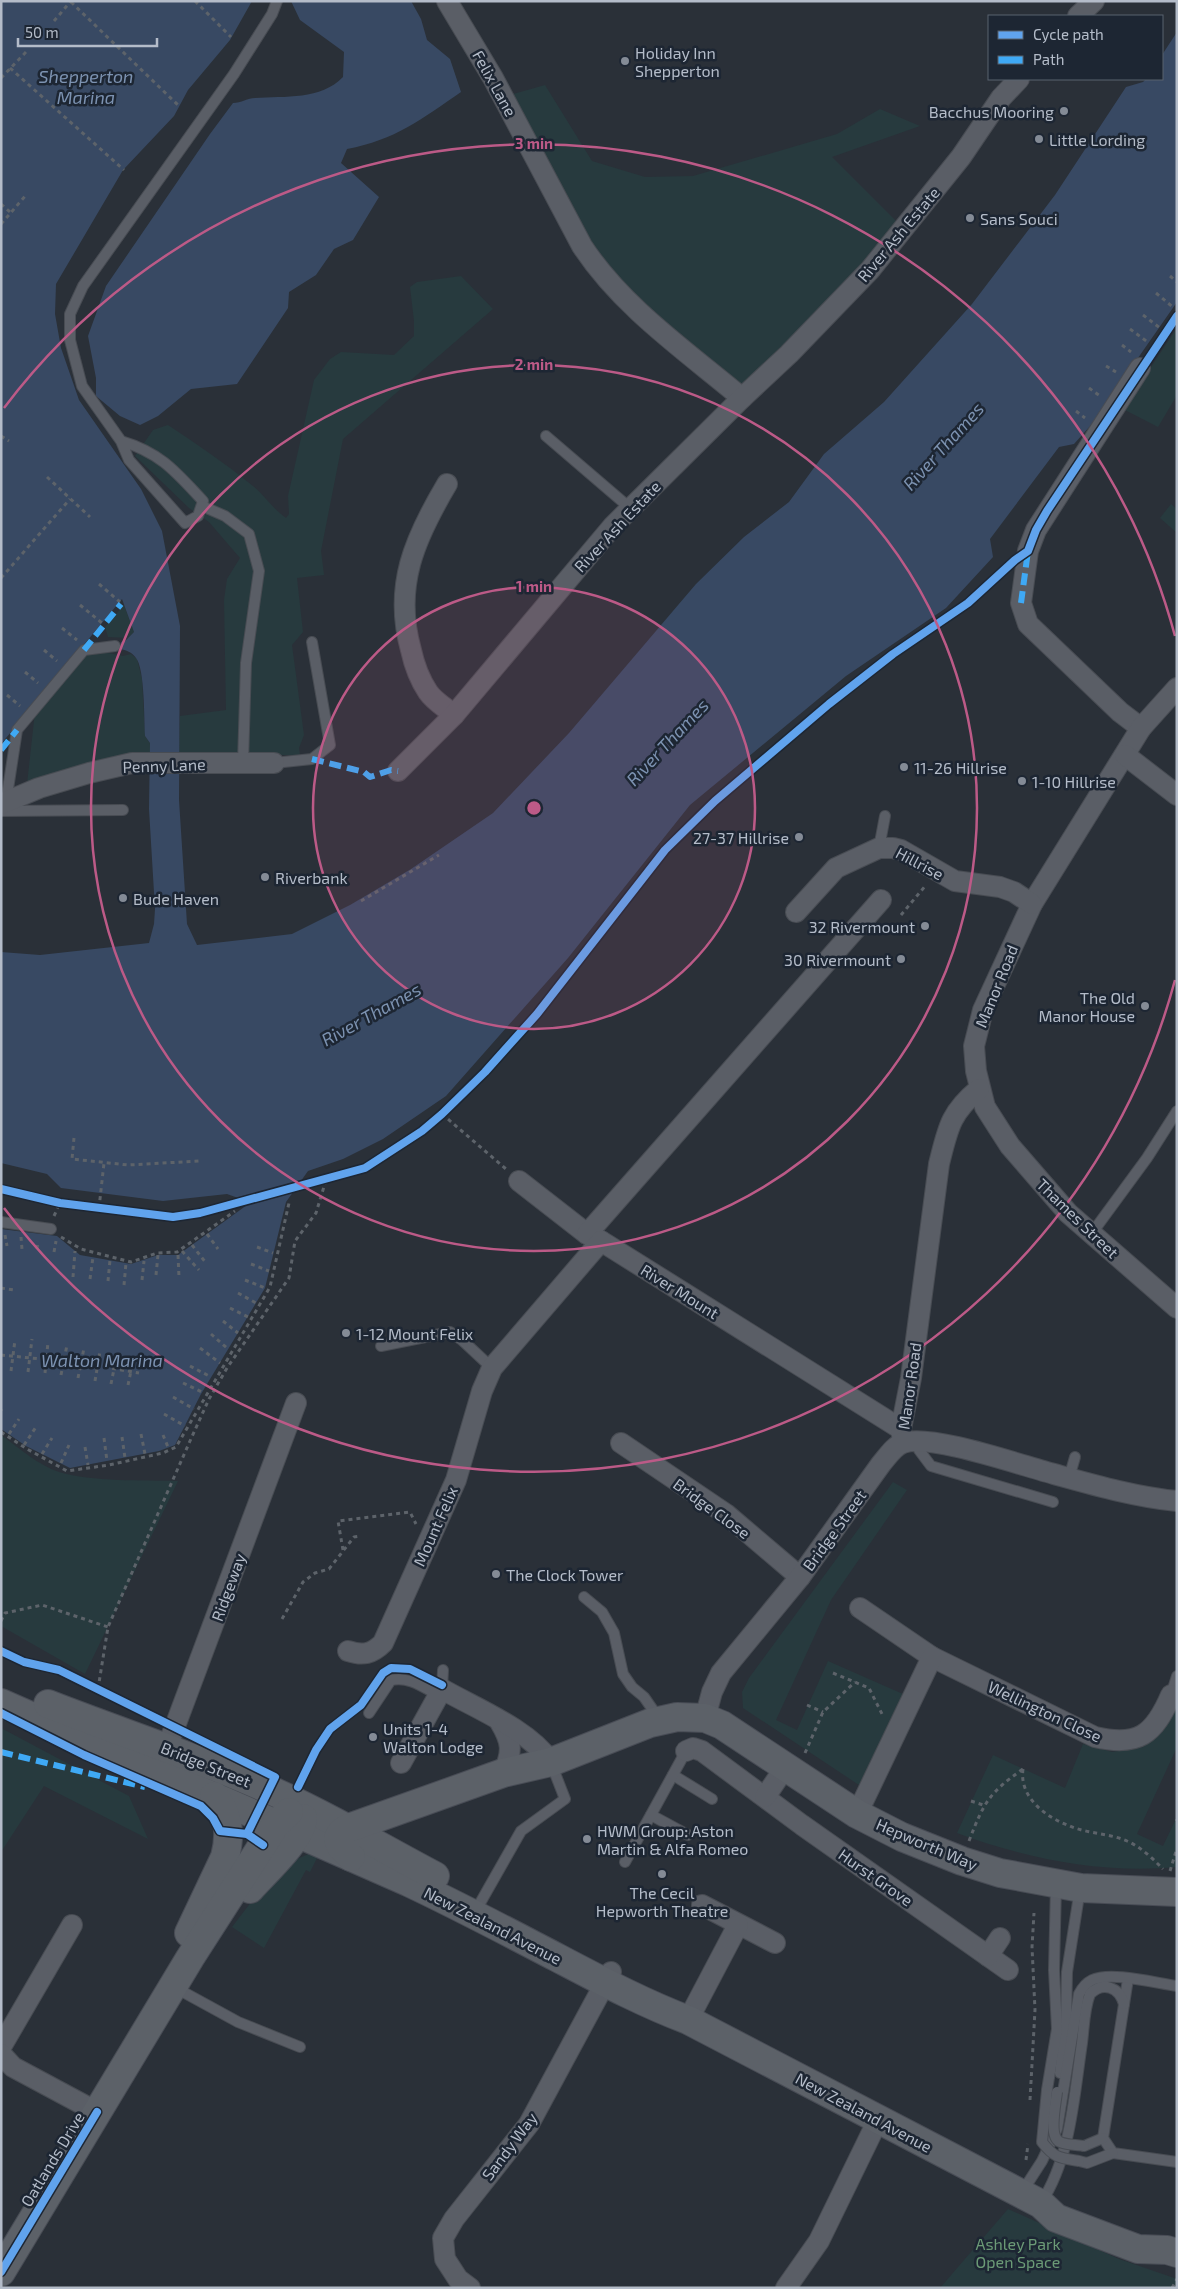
<svg xmlns="http://www.w3.org/2000/svg" width="1178" height="2289" font-family="'Exo 2',sans-serif">
	<style>
		.green { fill: #273a3e }
		.water { fill: #384963 }
		.lines { fill: none; stroke-linecap: round; stroke-linejoin: round }
		.lane-casing { stroke: #484c53; stroke-width: 12 }
		.street-casing { stroke: #484c53; stroke-width: 22 }
		.primary-casing { stroke: #484c55; stroke-width: 30 }
		.path { stroke: #5d636a; stroke-width: 3; stroke-dasharray: 4 4; stroke-linecap: butt }
		.lane { stroke: #5a5e66; stroke-width: 10 }
		.street { stroke: #5a5e66; stroke-width: 20 }
		.primary { stroke: #5c6168; stroke-width: 28 }
		.lane-bridge-casing { stroke: #484c53; stroke-width: 12; stroke-linecap: butt }
		.lane-bridge { stroke: #5a5e66; stroke-width: 10 }
		.quiet { stroke: #3fa9f5; stroke-width: 6; stroke-dasharray: 12 6; stroke-linecap: butt }
		.cycleway-casing { stroke: #1d2633; stroke-width: 11 }
		.cycleway { stroke: #60a3ed; stroke-width: 8 }
		.ring { fill: none; stroke: #bc5a87; stroke-width: 2.5 }
		.poi-dot { fill: #848b96; stroke: #1d2633; stroke-width: 2 }
		.labels { text-anchor: middle; dominant-baseline: central; stroke-width: 5; stroke-linejoin: round; paint-order: stroke }
		.poi-label { font-size: 16px; fill: #b4bcc9; stroke: #1d2633; text-anchor: start }
		.street-label { font-size: 16px; fill: #b4bcc9; stroke: #1d2633 }
		.park-label { font-size: 16px; fill: #6b9a76; stroke: #1d2633 }
		.water-label { font-size: 18px; font-style: italic; fill: #7c92b1; stroke: #1d2633 }
		.centre { fill: #bc5a87; stroke: #1d2633; stroke-width: 2.5 }
		.ring-label { font-size: 15px; text-anchor: middle; font-weight: bold; fill: #bc5a87; stroke: #1d2633; stroke-width: 5; stroke-linejoin: round; paint-order: stroke }
	</style>
	<rect width="100%" height="100%" fill="#2a3038"/>
	<!-- green -->
	<g class="green">
		<path d="M545 85 592 161 645 177 693 176 837 134 880 109 920 126 832 157 904 229 742 398 625 300 503 97Z"/>
		<path d="M461 276 493 309 343 439 321 551 324 575 297 578 303 632 292 645 304 735 299 748 300 755H179L180 716 226 710 224 600 227 579 240 558 209 522 189 508 135 456 153 430 168 425C197 444 226 464 253 486 265 496 272 508 286 518L289 514 288 496 314 380 330 359 341 352 394 355 414 336V321L410 287 417 282Z"/>
		<path d="M1177 328V395L1158 427 1123 409Z"/>
		<path d="M1171 504 1177 509V533L1160 518Z"/>
		<path d="M124 605 134 632 128 638 108 637 105 627Z"/>
		<path d="M104 652 123 656 131 654 137 659 142 679 145 736 150 743V753L27 784 35 712 85 654Z"/>
		<path d="M1 1435C19 1448 38 1465 59 1472 92 1482 143 1480 178 1481L85 1674 1 1626Z"/>
		<path d="M893 1482 907 1490 831 1600 776 1720 797 1730 828 1661 912 1698 868 1791 743 1708 742 1692 749 1678Z"/>
		<path d="M1174 1708 1177 1709V1747L1137 1834 1163 1846 1177 1817V1867C1102 1874 1027 1859 957 1833L993 1755 1065 1788 1083 1744 1112 1752 1143 1747Z"/>
		<path d="M1 1728 129 1796 148 1839 44 1786 1 1852Z"/>
		<path d="M311 1853 319 1854 310 1872 306 1870 264 1948 232 1927 265 1884 290 1862Z"/>
		<path d="M1008 2209 1119 2259 1177 2279V2288H940Z"/>
	</g>
	<!-- water -->
	<g class="water">
		<path d="M1 1H252L230 40 188 90 174 116 123 170 56 284 55 314 61 348 79 400 141 489 162 531 180 626 179 800 187 924 197 945 292 934 350 905 411 869 493 813 569 733 696 584 744 537 789 502 824 454 884 402 972 304 1055 195 1126 87 1143 82 1146 79H1162V55L1177 32V302L1092 424 1074 444 1059 447 990 539 993 557 946 608 846 676 690 805 568 958 446 1096 383 1139 343 1159 308 1171 286 1202 265 1288 201 1394 175 1445 159 1451 70 1468 26 1446 1 1429V1229L57 1236 80 1255 131 1264 158 1255H178L247 1205 241 1199 227 1194 163 1201 61 1188 47 1174 1 1163V952L40 955 149 943 154 924 155 909 149 809 150 743 145 736C144 720 145 669 136 658 132 652 126 650 120 649L121 642 125 641 134 632 122 599 1 744Z"/>
		<path d="M291 1H411L421 19 427 40 450 59 461 92C422 119 395 140 347 149L341 163 379 197 353 240 334 249 316 275 289 292 288 308 237 384 191 389 158 416 140 425 120 416 96 396V378L88 336 106 286 210 134 233 103C241 103 248 98 255 98 285 96 321 100 343 77L344 52 300 20Z"/>
	</g>
	<g class="lines">
		<!-- lane casing -->
		<g class="lane-casing">
			<g id="lane">
				<path d="M546 436 630 508"/>
				<path d="M121 441C161 453 176 472 203 501L198 516 185 523 129 460 121 441 82 386 70 340V314L83 286 234 74 272 14 277 1"/>
				<path d="M202 506 225 516 249 534 259 571 246 663 243 763"/>
				<path d="M274 763 312 759 330 745 312 642"/>
				<path d="M6 802 17 730 84 650 115 646"/>
				<path d="M1 811 123 810"/>
				<path d="M879 848 885 816"/>
				<path d="M1 1222 51 1229"/>
				<path d="M1092 1233 1147 1158 1177 1111"/>
				<path d="M381 1346 450 1332 462 1340 492 1368"/>
				<path d="M918 1441 919 1450 931 1466 1053 1502"/>
				<path d="M1069 1478 1075 1457"/>
				<path d="M584 1597 602 1612 614 1633 623 1674 632 1687 644 1697 660 1720"/>
				<path d="M442 1689 443 1670"/>
				<path d="M1171 1695 1177 1676"/>
				<path d="M369 1713 391 1680C409 1676 423 1687 438 1695"/>
				<path d="M673 1775 712 1799"/>
				<path d="M651 1815 688 1835"/>
				<path d="M625 1862 686 1751"/>
				<path d="M475 1912 521 1831 565 1799 551 1763"/>
				<path d="M1128 1979 1103 2138 1113 2153 1177 2162"/>
				<path d="M174 1987 238 2022 300 2047"/>
				<path d="M1060 2073 1066 2024 1067 1972 1080 1889"/>
				<path d="M1047 2090 1057 2029 1054 1970 1056 1885"/>
				<path d="M1084 2146 1103 2138"/>
				<path d="M1079 2161 1087 2163 1113 2153"/>
				<path d="M1022 2192 1042 2161 1057 2129 1079 1994C1082 1988 1086 1983 1092 1980 1111 1971 1155 1983 1177 1986"/>
				<path d="M1041 2203C1071 2157 1074 2096 1082 2043 1084 2028 1084 2009 1090 1994 1103 1981 1119 1987 1124 2004"/>
			</g>
		</g>
		<!-- street casing -->
		<g class="street-casing">
			<g id="street">
				<path d="M447 1 493 78 582 246C622 307 686 351 742 398"/>
				<path d="M1078 16 1094 1"/>
				<path d="M1140 368 1036 530 1028 551 1021 603 1028 624 1120 712 1141 728"/>
				<path d="M447 484C415 538 393 586 411 650 414 664 420 680 428 692 434 701 446 708 454 715"/>
				<path d="M1177 688 1141 728 1032 904 983 1010 974 1046 976 1071 985 1107 1010 1146 1068 1213 1177 1308"/>
				<path d="M1125 755 1177 795"/>
				<path d="M398 771 454 715 613 526 742 398 789 354 870 270 961 157 1001 98 1019 79"/>
				<path d="M1 804 39 788 89 773 132 763H274"/>
				<path d="M796 912 836 868 879 848H893L901 850 955 881 1000 887 1014 892 1032 904"/>
				<path d="M519 1181 587 1234 601 1241 901 1429"/>
				<path d="M587 1234 881 900"/>
				<path d="M903 1441 901 1429 911 1378 939 1164C948 1128 950 1113 979 1089"/>
				<path d="M621 1443 726 1514 800 1577"/>
				<path d="M860 1608 932 1657 1095 1737C1138 1747 1154 1735 1171 1695"/>
				<path d="M348 1651C363 1656 372 1654 383 1643L456 1480 482 1391 492 1368 601 1241"/>
				<path d="M705 1718 712 1692 721 1673 800 1577 881 1464C888 1456 894 1446 903 1443 930 1433 1023 1466 1054 1474 1094 1485 1136 1497 1177 1501"/>
				<path d="M500 1722C512 1742 513 1752 503 1773"/>
				<path d="M686 1751 693 1748 702 1751 802 1825 1008 1970"/>
				<path d="M162 1761 296 1403"/>
				<path d="M401 1763 442 1689C477 1709 528 1729 551 1762"/>
				<path d="M765 1797 786 1766"/>
				<path d="M857 1814 932 1657"/>
				<path d="M702 1905 775 1943"/>
				<path d="M988 1956 1000 1938"/>
				<path d="M688 2020 738 1925"/>
				<path d="M1 2047 72 1925"/>
				<path d="M1 2054 13 2067 97 2112"/>
				<path d="M470 2288 458 2279 445 2259 443 2238 454 2219 529 2124 611 1972"/>
				<path d="M786 2288 819 2241 878 2120"/>
			</g>
		</g>
		<!-- primary casing -->
		<g class="primary-casing">
			<g id="primary">
				<path d="M1 1703 408 1882C459 1906 508 1932 558 1958 600 1980 643 2003 688 2020L1041 2204 1056 2218 1138 2249 1167 2250 1177 2253"/>
				<path d="M48 1704C122 1733 198 1757 270 1790 327 1815 380 1847 435 1876"/>
				<path d="M351 1857 341 1847 338 1839 341 1833 346 1829 503 1773 551 1762 650 1723 677 1717 705 1718 722 1725 857 1814 902 1837 962 1861 1000 1873 1081 1888 1177 1892"/>
				<path d="M250 1889C264 1873 302 1839 303 1818"/>
				<path d="M189 1933 225 1857C231 1834 229 1814 214 1796"/>
				<path d="M1 2272 190 1958 276 1824 289 1812"/>
			</g>
		</g>
		<!-- path -->
		<g class="path">
			<path d="M195 1 231 37"/>
			<path d="M71 2 179 106"/>
			<path d="M54 21 71 1"/>
			<path d="M10 68 124 170"/>
			<path d="M1 78 27 51"/>
			<path d="M1 204 10 212"/>
			<path d="M1 224 27 194"/>
			<path d="M1170 276 1177 282"/>
			<path d="M1156 293 1174 308"/>
			<path d="M1143 315 1160 328"/>
			<path d="M1130 329 1149 343"/>
			<path d="M1122 345 1131 352"/>
			<path d="M1106 366 1116 372"/>
			<path d="M1089 388 1100 396"/>
			<path d="M1076 411 1085 418"/>
			<path d="M1 436 9 441"/>
			<path d="M47 477 90 517"/>
			<path d="M1 578 70 499"/>
			<path d="M99 584 120 602"/>
			<path d="M80 605 102 623"/>
			<path d="M62 628 77 640"/>
			<path d="M44 650 57 661"/>
			<path d="M25 672 38 683"/>
			<path d="M7 695 20 706"/>
			<path d="M361 901 439 855"/>
			<path d="M901 915 926 885"/>
			<path d="M442 1114 506 1169"/>
			<path d="M74 1138 72 1159 128 1165 199 1161"/>
			<path d="M1 1189 60 1203 173 1217 200 1213 365 1168 422 1131 485 1072 537 1014 665 850 715 801 829 704 893 654 968 603 1006 567"/>
			<path d="M99 1208 104 1163"/>
			<path d="M54 1216 60 1203"/>
			<path d="M207 1234 218 1249"/>
			<path d="M5 1235 7 1246"/>
			<path d="M21 1237 22 1249"/>
			<path d="M61 1237 81 1249 131 1262 157 1253 177 1252 235 1211"/>
			<path d="M192 1245 206 1263"/>
			<path d="M257 1247 273 1253"/>
			<path d="M37 1249 38 1241"/>
			<path d="M182 1251 199 1270"/>
			<path d="M54 1252 56 1241"/>
			<path d="M178 1255 179 1277"/>
			<path d="M251 1264 269 1271"/>
			<path d="M156 1275 158 1255"/>
			<path d="M73 1277 75 1251"/>
			<path d="M90 1279 93 1257"/>
			<path d="M142 1280 144 1261"/>
			<path d="M245 1280 265 1288"/>
			<path d="M108 1281 110 1260"/>
			<path d="M124 1285 126 1263"/>
			<path d="M1 1288 14 1290"/>
			<path d="M238 1293 256 1303"/>
			<path d="M230 1308 248 1317"/>
			<path d="M223 1321 238 1333"/>
			<path d="M211 1334 228 1349"/>
			<path d="M200 1348 220 1363"/>
			<path d="M1 1355 81 1363 139 1373"/>
			<path d="M190 1366 211 1377"/>
			<path d="M11 1371 15 1340"/>
			<path d="M28 1372 32 1339"/>
			<path d="M45 1373 48 1342"/>
			<path d="M61 1375 67 1345"/>
			<path d="M78 1378 84 1348"/>
			<path d="M95 1381 100 1351"/>
			<path d="M183 1383 202 1392"/>
			<path d="M111 1384 117 1354"/>
			<path d="M128 1385 134 1357"/>
			<path d="M173 1397 194 1409"/>
			<path d="M1 1410 2 1409"/>
			<path d="M164 1414 185 1426"/>
			<path d="M1 1432 27 1449 67 1471 109 1465 163 1453 176 1447 270 1287 289 1203"/>
			<path d="M9 1434 19 1419"/>
			<path d="M141 1434 145 1454"/>
			<path d="M163 1435 168 1447"/>
			<path d="M122 1437 125 1458"/>
			<path d="M104 1438 107 1461"/>
			<path d="M24 1445 36 1427"/>
			<path d="M85 1447 88 1465"/>
			<path d="M42 1454 52 1438"/>
			<path d="M61 1463 69 1445"/>
			<path d="M343 1550 338 1521 410 1512 416 1524"/>
			<path d="M282 1619 303 1582 315 1573 329 1569 354 1537 361 1536"/>
			<path d="M1 1621 5 1613 42 1605 108 1627"/>
			<path d="M833 1673 869 1688 883 1716"/>
			<path d="M98 1689 108 1627 190 1441 209 1399 227 1368 289 1278 295 1241 316 1213 326 1180"/>
			<path d="M807 1705 823 1712"/>
			<path d="M805 1753 823 1712 855 1682"/>
			<path d="M1023 1769C1019 1797 1045 1817 1070 1826 1088 1834 1109 1833 1127 1841 1141 1847 1153 1859 1163 1869"/>
			<path d="M971 1801 983 1805"/>
			<path d="M1176 1819 1177 1820"/>
			<path d="M969 1841C984 1802 989 1793 1023 1769"/>
			<path d="M1170 1871 1177 1848"/>
			<path d="M1030 2100 1035 2010 1032 1947 1034 1913"/>
			<path d="M1026 2160 1028 2144"/>
			<path d="M1172 2288 1177 2279"/>
		</g>
		<!-- lane -->
		<use href="#lane" class="lane"/>
		<!-- street -->
		<use href="#street" class="street"/>
		<!-- primary -->
		<use href="#primary" class="primary"/>
		<!-- lane-bridge casing -->
		<g class="lane-bridge-casing">
			<g id="lane-bridge">
				<path d="M1047 2090 1042 2142C1054 2158 1060 2158 1079 2161"/>
				<path d="M1057 2092C1056 2103 1048 2137 1060 2142 1067 2145 1077 2145 1084 2146"/>
			</g>
		</g>
		<!-- lane-bridge -->
		<use href="#lane-bridge" class="lane-bridge"/>
		<!-- quiet -->
		<g class="quiet">
			<path d="M1021 603 1028 551"/>
			<path d="M84 650 121 604"/>
			<path d="M1 750 17 730"/>
			<path d="M312 759 364 772 370 777 391 770 398 771"/>
			<path d="M1 1752 145 1787"/>
		</g>
		<!-- cycleway casing -->
		<g class="cycleway-casing">
			<g id="cycleway">
				<path d="M1 1189 60 1203 173 1217 200 1213 365 1168 422 1131 442 1114 485 1072 537 1014 665 850 715 801 829 704 893 654 968 603 1015 560 1028 551 1036 530 1047 511 1177 316"/>
				<path d="M1 1651 24 1662 59 1670 275 1777 247 1834"/>
				<path d="M1 1713 84 1755 201 1806 213 1818 220 1831 247 1834 263 1845"/>
				<path d="M298 1787 316 1750 330 1729 361 1705 383 1673 391 1668 410 1669 442 1685"/>
				<path d="M1 2272 97 2112"/>
			</g>
		</g>
		<!-- cycleway -->
		<use href="#cycleway" class="cycleway"/>
	</g>
	<!-- distance rings -->
	<circle cx="534" cy="808" r="221" fill="#bc5a87" fill-opacity=".12"/>
	<g class="ring">
		<circle cx="534" cy="808" r="221"/>
		<circle cx="534" cy="808" r="443"/>
		<path d="M1175 980A664 664 0 0 1 4 1208M4 408A664 664 0 0 1 1175 636"/>
	</g>
	<!-- markers -->
	<g class="poi-dot">
		<circle cx="625" cy="61" r="5"/>
		<circle cx="1064" cy="111" r="5"/>
		<circle cx="1039" cy="139" r="5"/>
		<circle cx="970" cy="218" r="5"/>
		<circle cx="904" cy="767" r="5"/>
		<circle cx="1022" cy="781" r="5"/>
		<circle cx="799" cy="837" r="5"/>
		<circle cx="265" cy="877" r="5"/>
		<circle cx="123" cy="898" r="5"/>
		<circle cx="925" cy="926" r="5"/>
		<circle cx="901" cy="959" r="5"/>
		<circle cx="1145" cy="1006" r="5"/>
		<circle cx="346" cy="1333" r="5"/>
		<circle cx="496" cy="1574" r="5"/>
		<circle cx="373" cy="1737" r="5"/>
		<circle cx="587" cy="1839" r="5"/>
		<circle cx="662" cy="1874" r="5"/>
	</g>
	<g class="labels">
		<!-- poi labels -->
		<g class="poi-label">
			<text x="635" y="52">Holiday Inn<tspan x="635" dy="18">Shepperton</tspan></text>
			<text x="1054" y="111" text-anchor="end">Bacchus Mooring</text>
			<text x="1049" y="139">Little Lording</text>
			<text x="980" y="218">Sans Souci</text>
			<text x="914" y="767">11-26 Hillrise</text>
			<text x="1032" y="781">1-10 Hillrise</text>
			<text x="789" y="837" text-anchor="end">27-37 Hillrise</text>
			<text x="275" y="877">Riverbank</text>
			<text x="133" y="898">Bude Haven</text>
			<text x="915" y="926" text-anchor="end">32 Rivermount</text>
			<text x="891" y="959" text-anchor="end">30 Rivermount</text>
			<text x="1135" y="997" text-anchor="end">The Old<tspan x="1135" dy="18">Manor House</tspan></text>
			<text x="356" y="1333">1-12 Mount Felix</text>
			<text x="506" y="1574">The Clock Tower</text>
			<text x="383" y="1728">Units 1-4<tspan x="383" dy="18">Walton Lodge</tspan></text>
			<text x="597" y="1830">HWM Group: Aston<tspan x="597" dy="18">Martin &amp; Alfa Romeo</tspan></text>
			<text x="662" y="1892" text-anchor="middle">The Cecil<tspan x="662" dy="18">Hepworth Theatre</tspan></text>
		</g>
		<!-- street labels -->
		<g class="street-label">
			<text transform="translate(495 83) rotate(61)">Felix Lane</text>
			<text transform="translate(898 234) rotate(-50)">River Ash Estate</text>
			<text transform="translate(617 526) rotate(-47)">River Ash Estate</text>
			<text transform="translate(164 765) rotate(-2)">Penny Lane</text>
			<text transform="translate(920 863) rotate(28)">Hillrise</text>
			<text transform="translate(996 986) rotate(-68)">Manor Road</text>
			<text transform="translate(1078 1218) rotate(44)">Thames Street</text>
			<text transform="translate(680 1291) rotate(32)">River Mount</text>
			<text transform="translate(909 1386) rotate(-82)">Manor Road</text>
			<text transform="translate(712 1508) rotate(36)">Bridge Close</text>
			<text transform="translate(435 1526) rotate(-66)">Mount Felix</text>
			<text transform="translate(834 1530) rotate(-54)">Bridge Street</text>
			<text transform="translate(228 1587) rotate(-70)">Ridgeway</text>
			<text transform="translate(1045 1711) rotate(25)">Wellington Close</text>
			<text transform="translate(206 1764) rotate(22)">Bridge Street</text>
			<text transform="translate(927 1844) rotate(23)">Hepworth Way</text>
			<text transform="translate(876 1877) rotate(35)">Hurst Grove</text>
			<text transform="translate(493 1925) rotate(27)">New Zealand Avenue</text>
			<text transform="translate(864 2112) rotate(28)">New Zealand Avenue</text>
			<text transform="translate(509 2146) rotate(-53)">Sandy Way</text>
			<text transform="translate(52 2159) rotate(-59)">Oatlands Drive</text>
		</g>
		<!-- park labels -->
		<g class="park-label">
			<text x="1018" y="2243">Ashley Park<tspan x="1018" dy="18">Open Space</tspan></text>
		</g>
		<!-- water labels -->
		<g class="water-label">
			<text x="86" y="76">Shepperton<tspan x="86" dy="21">Marina</tspan></text>
			<text transform="translate(943 446) rotate(-48)">River Thames</text>
			<text transform="translate(667 742) rotate(-47)">River Thames</text>
			<text transform="translate(371 1014) rotate(-29)">River Thames</text>
			<text x="102" y="1360">Walton Marina</text>
		</g>
	</g>
	<circle cx="534" cy="808" r="8" class="centre"/>
	<g class="ring-label">
		<text x="534" y="149">3 min</text>
		<text x="534" y="370">2 min</text>
		<text x="534" y="592">1 min</text>
	</g>
	<!-- border -->
	<rect width="1178" height="2289" fill="none" stroke="#b4bcc9" stroke-width="5"/>
	<!-- legend -->
	<rect x="988" y="15" width="175" height="65" fill="#1d2633" stroke="#59626f"/>
	<rect x="998" y="31" width="25" height="8" fill="#60a3ed" stroke="#59626f"/>
	<text x="1033" y="40" font-size="15" fill="#b4bcc9">Cycle path</text>
	<rect x="998" y="56" width="25" height="8" fill="#3fa9f5" stroke="#59626f"/>
	<text x="1033" y="65" font-size="15" fill="#b4bcc9">Path</text>
	<!-- scale -->
	<path d="M18 38v8h139v-8" fill="none" stroke="#b4bcc9" stroke-width="2.5"/>
	<text x="25" y="38" font-size="15" fill="#b4bcc9" stroke="#1d2633" stroke-width="4" paint-order="stroke">50 m</text>
</svg>
